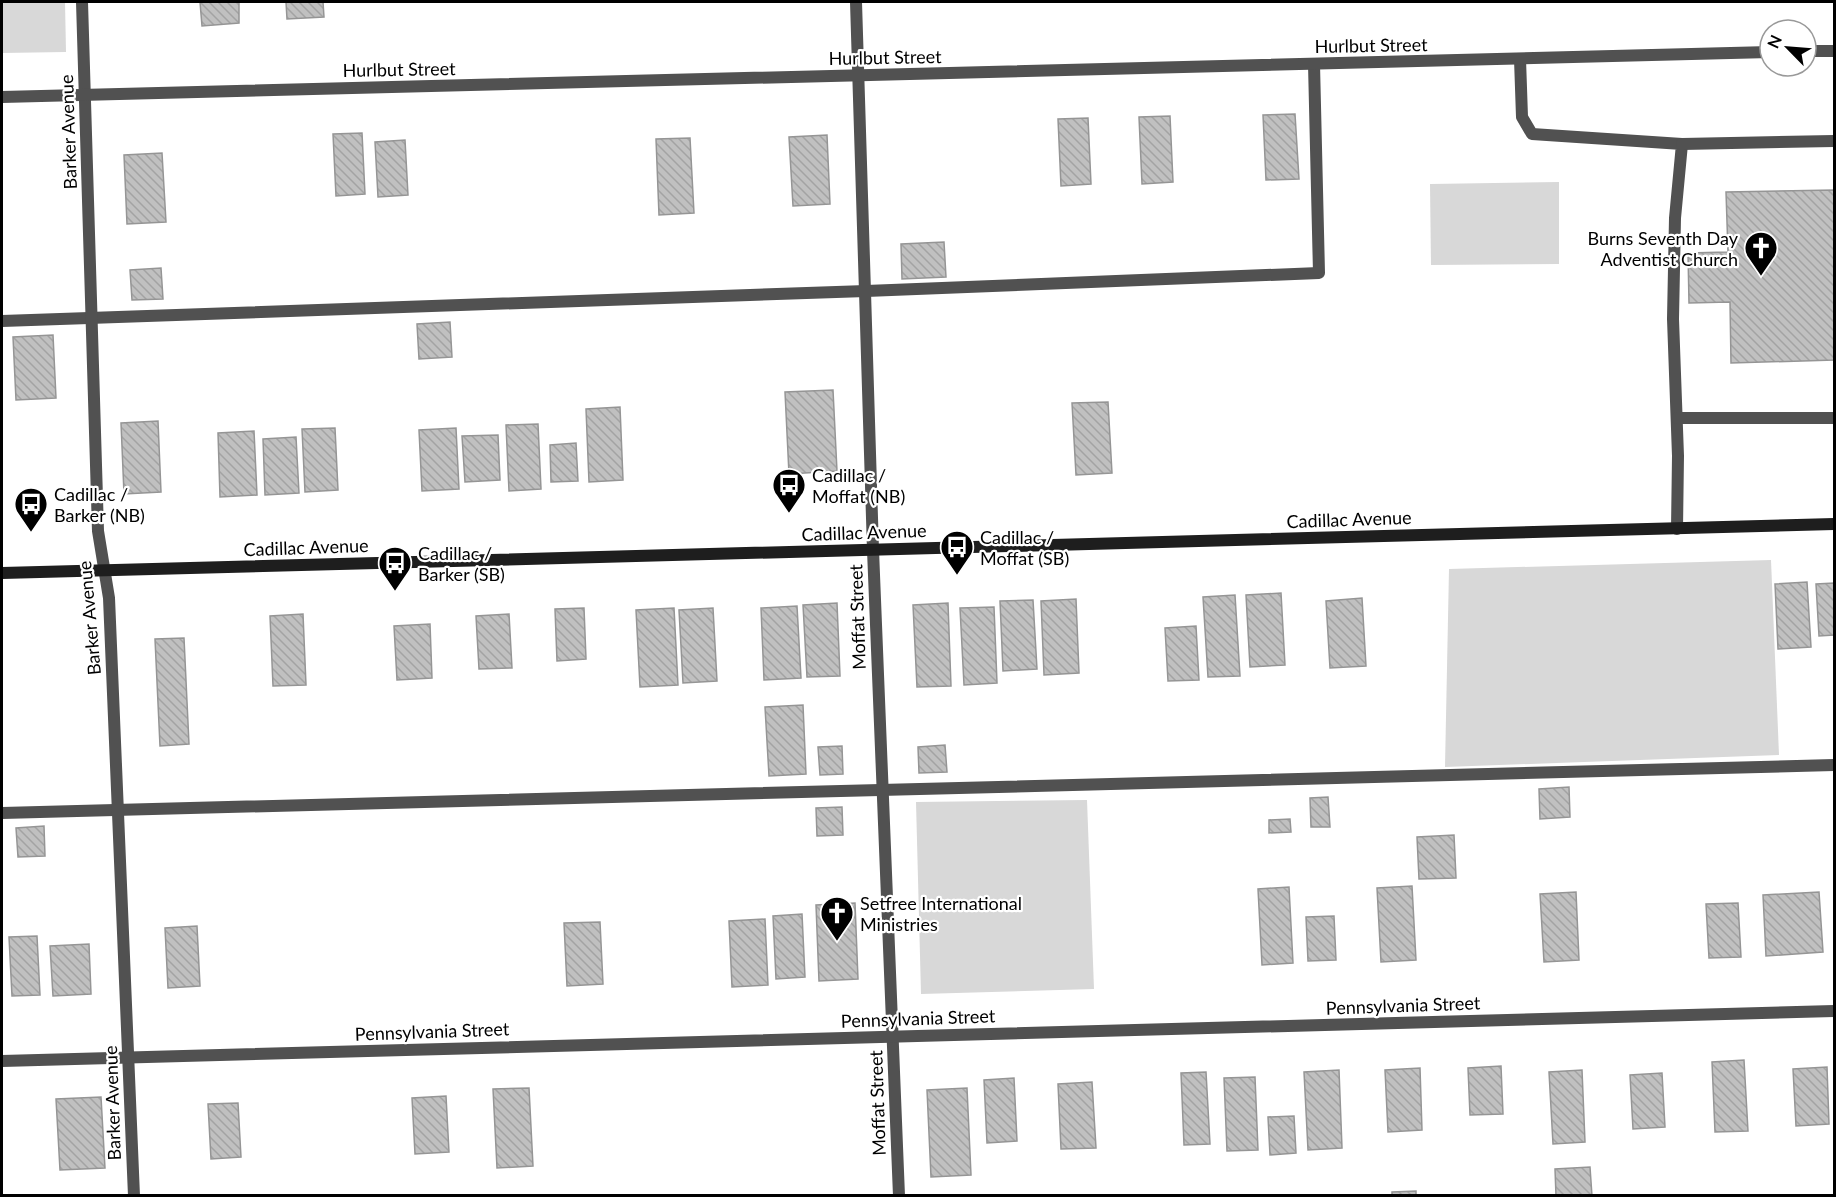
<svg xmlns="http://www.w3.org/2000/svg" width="1836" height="1197" font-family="Lato,sans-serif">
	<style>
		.grass { fill: #d8d8d8 }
		.building { fill: url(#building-back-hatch); stroke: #959595; stroke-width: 1.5 }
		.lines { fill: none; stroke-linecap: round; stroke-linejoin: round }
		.service { stroke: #515151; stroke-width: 12 }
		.minor { stroke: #515151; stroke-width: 12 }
		.secondary { stroke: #1e1e1e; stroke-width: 12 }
		.labels { text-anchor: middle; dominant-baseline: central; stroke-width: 4.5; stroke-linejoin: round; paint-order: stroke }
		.street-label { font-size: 18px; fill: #000; stroke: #fff }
		.poi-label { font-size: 18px; fill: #000; stroke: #fff; text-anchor: start }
	</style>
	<defs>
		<pattern id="building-back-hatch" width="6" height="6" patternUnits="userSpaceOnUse" patternTransform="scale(1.5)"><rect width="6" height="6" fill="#c0c0c0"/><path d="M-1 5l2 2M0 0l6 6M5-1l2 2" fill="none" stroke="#a3a3a3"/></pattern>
	</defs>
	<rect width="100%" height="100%" fill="#fff"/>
	<!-- grass -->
	<g class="grass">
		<path d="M2 2H65L66 52 2 53Z"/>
		<path d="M1559 182V264L1431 265 1430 184Z"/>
		<path d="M1771 560 1779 755 1445 767 1449 569Z"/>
		<path d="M1087 800 1094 989 921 994 916 802Z"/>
	</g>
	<!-- building -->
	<g class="building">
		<path d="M200 2H239V23L202 26Z"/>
		<path d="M286 2H323L324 17 287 19Z"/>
		<path d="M1295 114 1299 179 1266 180 1263 115Z"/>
		<path d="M1170 116 1173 182 1142 184 1139 117Z"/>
		<path d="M1088 118 1091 184 1061 186 1058 119Z"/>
		<path d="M362 133 365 194 336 196 333 134Z"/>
		<path d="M827 135 830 204 793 206 789 137Z"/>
		<path d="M690 138 694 213 659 215 656 139Z"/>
		<path d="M405 140 408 195 378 197 375 142Z"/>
		<path d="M162 153 166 222 127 224 124 155Z"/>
		<path d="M1834 190V360L1731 363 1730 302 1689 303 1688 253 1728 252 1726 192Z"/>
		<path d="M944 242 946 277 902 279 901 244Z"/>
		<path d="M161 268 163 299 132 300 130 270Z"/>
		<path d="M450 322 452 357 419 359 417 324Z"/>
		<path d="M53 335 56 398 16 400 13 337Z"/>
		<path d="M833 390 837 471 789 474 785 392Z"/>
		<path d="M1108 402 1112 473 1076 475 1072 403Z"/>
		<path d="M620 407 623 480 589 482 586 409Z"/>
		<path d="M158 421 161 492 124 494 121 423Z"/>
		<path d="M538 424 541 489 509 491 506 425Z"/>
		<path d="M335 428 338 490 305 492 302 429Z"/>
		<path d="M456 428 459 489 422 491 419 430Z"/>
		<path d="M254 431 257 495 220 497 218 433Z"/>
		<path d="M498 435 500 480 465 482 462 436Z"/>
		<path d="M296 437 299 493 265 495 263 439Z"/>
		<path d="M576 443 578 481 551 482 550 445Z"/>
		<path d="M1807 582 1811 647 1778 649 1775 584Z"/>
		<path d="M1834 583V635L1819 636 1816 584Z"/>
		<path d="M1281 593 1285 665 1250 667 1246 595Z"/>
		<path d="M1235 595 1240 676 1208 677 1203 597Z"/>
		<path d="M1362 598 1366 666 1330 668 1326 601Z"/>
		<path d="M1076 599 1079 673 1044 675 1041 601Z"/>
		<path d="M1033 600 1037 669 1003 671 1000 601Z"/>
		<path d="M837 603 840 676 807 677 803 605Z"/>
		<path d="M948 603 951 686 917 687 913 605Z"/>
		<path d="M797 606 801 678 764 680 761 608Z"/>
		<path d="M994 607 997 683 964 685 960 608Z"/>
		<path d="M584 608 586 659 557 661 555 609Z"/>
		<path d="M674 608 678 685 640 687 636 610Z"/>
		<path d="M713 608 717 681 683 683 679 610Z"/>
		<path d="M303 614 306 685 273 686 270 616Z"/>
		<path d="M509 614 512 668 479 669 476 616Z"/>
		<path d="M430 624 432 678 397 680 394 626Z"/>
		<path d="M1196 626 1199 680 1168 681 1165 628Z"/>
		<path d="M184 638 189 744 160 746 155 639Z"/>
		<path d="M803 705 806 774 769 776 765 707Z"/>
		<path d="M945 745 947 772 919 773 918 747Z"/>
		<path d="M842 746 843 774 820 775 818 747Z"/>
		<path d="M1569 787 1570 817 1540 819 1539 789Z"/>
		<path d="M1328 797 1330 827H1311L1310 798Z"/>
		<path d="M842 807 843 835 817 836 816 808Z"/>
		<path d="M1290 819 1291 832 1269 833V820Z"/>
		<path d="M44 826 45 856 18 857 16 828Z"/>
		<path d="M1454 835 1456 878 1419 879 1417 837Z"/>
		<path d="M1412 886 1416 960 1381 962 1377 888Z"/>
		<path d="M1289 887 1293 963 1262 965 1258 889Z"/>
		<path d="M1576 892 1579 960 1544 962 1540 894Z"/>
		<path d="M1819 892 1823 952 1766 956 1763 895Z"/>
		<path d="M855 903 858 979 819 981 816 905Z"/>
		<path d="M1738 903 1741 957 1709 958 1706 904Z"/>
		<path d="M802 914 805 977 776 979 773 916Z"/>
		<path d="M1334 916 1336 960 1308 961 1306 917Z"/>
		<path d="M765 919 768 985 732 987 729 921Z"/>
		<path d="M600 922 603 984 567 986 564 923Z"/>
		<path d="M197 926 200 986 168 988 165 928Z"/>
		<path d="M37 936 40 995 12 996 9 937Z"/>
		<path d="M89 944 91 994 53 996 50 946Z"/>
		<path d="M1744 1060 1748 1131 1715 1132 1712 1062Z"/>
		<path d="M1501 1066 1503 1114 1470 1115 1468 1068Z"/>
		<path d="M1827 1067 1829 1124 1796 1126 1793 1069Z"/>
		<path d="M1420 1068 1422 1130 1388 1132 1385 1070Z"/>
		<path d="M1339 1070 1342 1148 1308 1150 1304 1072Z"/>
		<path d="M1582 1070 1585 1142 1553 1144 1549 1072Z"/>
		<path d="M1206 1072 1210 1144 1184 1145 1181 1073Z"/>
		<path d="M1662 1073 1665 1127 1633 1129 1630 1075Z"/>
		<path d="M1255 1077 1258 1150 1227 1151 1224 1078Z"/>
		<path d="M1014 1078 1017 1141 987 1143 984 1080Z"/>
		<path d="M1092 1082 1096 1148 1061 1149 1058 1084Z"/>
		<path d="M529 1088 533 1166 497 1168 493 1089Z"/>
		<path d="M967 1088 971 1175 931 1177 927 1090Z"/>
		<path d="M446 1096 449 1152 415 1154 412 1098Z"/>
		<path d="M101 1097 105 1168 60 1170 56 1099Z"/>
		<path d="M238 1103 241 1157 211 1159 208 1104Z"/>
		<path d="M1294 1116 1296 1153 1270 1155 1268 1117Z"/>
		<path d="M1590 1167 1592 1196H1556L1555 1169Z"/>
		<path d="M1416 1191V1196H1392V1192Z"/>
	</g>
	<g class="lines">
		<!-- service -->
		<g class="service">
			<path d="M1520 59 1522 117 1532 134 1682 144 1675 218 1673 319 1678 456 1677 529"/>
			<path d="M1682 144 1834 141"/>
			<path d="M2 321 866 291 1319 273 1314 64"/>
			<path d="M1677 418H1834"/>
			<path d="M2 813 1834 765"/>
		</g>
		<!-- minor -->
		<g class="minor">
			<path d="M82 2 98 531 109 598 134 1196"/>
			<path d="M856 2 873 550 899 1196"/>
			<path d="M1806 51H1834"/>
			<path d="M2 97 1770 52"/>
			<path d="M2 1061 1834 1011"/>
		</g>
		<!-- secondary -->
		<path class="secondary" d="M2 573 1834 524"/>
	</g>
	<!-- icons -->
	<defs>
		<g id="church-pin" transform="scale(1.725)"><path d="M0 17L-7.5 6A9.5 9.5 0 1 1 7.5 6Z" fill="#000" stroke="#fff"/><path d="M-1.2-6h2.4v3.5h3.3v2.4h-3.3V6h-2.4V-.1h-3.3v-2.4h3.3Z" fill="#fff"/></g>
		<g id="bus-pin" transform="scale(1.725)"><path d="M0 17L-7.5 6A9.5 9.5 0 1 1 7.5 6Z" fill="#000" stroke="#fff"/><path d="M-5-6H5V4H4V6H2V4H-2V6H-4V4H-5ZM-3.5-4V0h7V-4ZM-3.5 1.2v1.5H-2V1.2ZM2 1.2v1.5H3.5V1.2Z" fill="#fff"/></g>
	</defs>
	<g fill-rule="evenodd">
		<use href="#church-pin" x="1761" y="248"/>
		<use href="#bus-pin" x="789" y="485"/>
		<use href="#bus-pin" x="31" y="504"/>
		<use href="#bus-pin" x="957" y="547"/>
		<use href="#bus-pin" x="395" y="563"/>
		<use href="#church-pin" x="837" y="913"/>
	</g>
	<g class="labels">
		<!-- street labels -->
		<g class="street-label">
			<text transform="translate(1371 45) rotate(-1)">Hurlbut Street</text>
			<text transform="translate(885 57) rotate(-1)">Hurlbut Street</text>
			<text transform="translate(399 69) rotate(-1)">Hurlbut Street</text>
			<text transform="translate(68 132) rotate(-92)">Barker Avenue</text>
			<text transform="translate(1349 519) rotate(-2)">Cadillac Avenue</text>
			<text transform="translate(864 532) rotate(-2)">Cadillac Avenue</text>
			<text transform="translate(306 547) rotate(-2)">Cadillac Avenue</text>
			<text transform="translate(857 617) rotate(-92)">Moffat Street</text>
			<text transform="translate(89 618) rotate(-95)">Barker Avenue</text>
			<text transform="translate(1403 1005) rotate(-2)">Pennsylvania Street</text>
			<text transform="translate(918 1018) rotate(-2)">Pennsylvania Street</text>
			<text transform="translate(432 1031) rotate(-2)">Pennsylvania Street</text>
			<text transform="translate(112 1103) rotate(-92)">Barker Avenue</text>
			<text transform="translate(877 1103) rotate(-92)">Moffat Street</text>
		</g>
		<!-- poi labels -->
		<g class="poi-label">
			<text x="1738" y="238" text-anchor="end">Burns Seventh Day<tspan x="1738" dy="21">Adventist Church</tspan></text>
			<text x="812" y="475">Cadillac /<tspan x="812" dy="21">Moffat (NB)</tspan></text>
			<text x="54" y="494">Cadillac /<tspan x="54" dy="21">Barker (NB)</tspan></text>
			<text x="980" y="537">Cadillac /<tspan x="980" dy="21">Moffat (SB)</tspan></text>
			<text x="418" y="553">Cadillac /<tspan x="418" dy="21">Barker (SB)</tspan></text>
			<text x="860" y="903">Setfree International<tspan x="860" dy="21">Ministries</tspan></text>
		</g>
	</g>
	<!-- border -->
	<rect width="1836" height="1197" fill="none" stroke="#000000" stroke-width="6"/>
	<!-- north arrow -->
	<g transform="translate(1788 48) rotate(295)"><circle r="28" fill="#ffffff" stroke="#999999" stroke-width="1.5"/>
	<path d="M0-4.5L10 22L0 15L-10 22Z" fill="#000000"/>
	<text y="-9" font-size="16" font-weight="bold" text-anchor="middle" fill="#000000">N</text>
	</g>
</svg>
